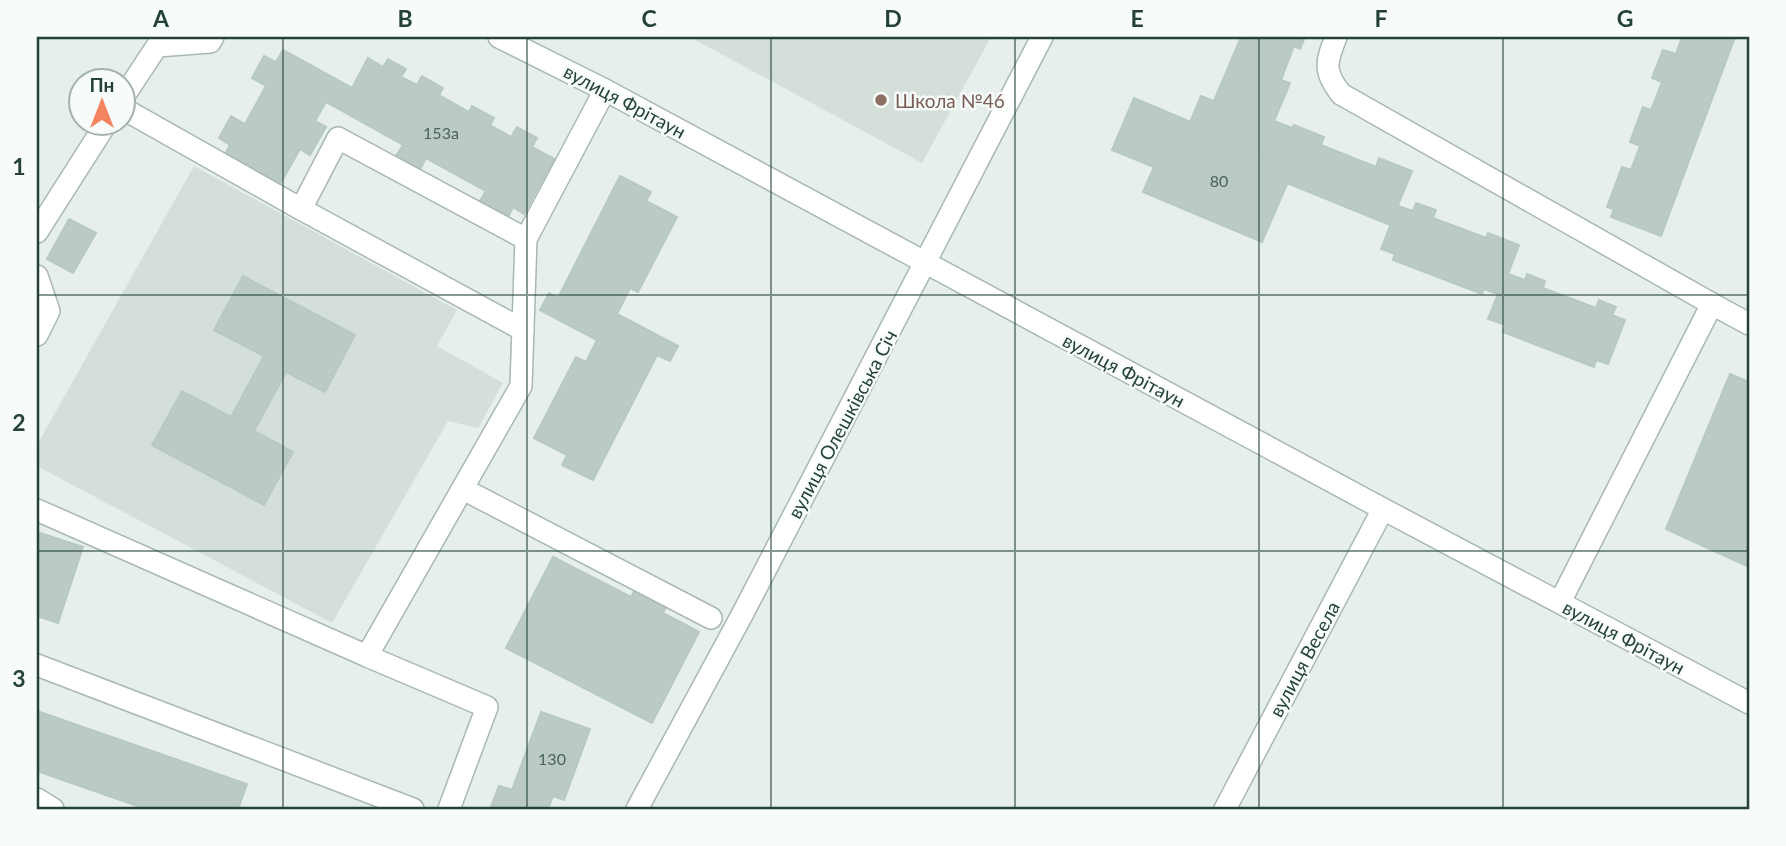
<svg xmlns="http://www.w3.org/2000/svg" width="1786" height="846" font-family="Lato,sans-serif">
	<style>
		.built { fill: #d4dfda }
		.building { fill: #bbcac4; stroke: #b8c9c2; stroke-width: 2 }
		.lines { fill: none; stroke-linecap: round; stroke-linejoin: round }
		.minor-casing { stroke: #a8b8b2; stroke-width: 24 }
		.minor { stroke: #fff; stroke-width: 21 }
		.grid { fill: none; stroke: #24423a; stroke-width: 2; stroke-opacity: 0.55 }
		.education-dot { fill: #8d6e63; stroke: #f7fbf9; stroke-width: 2.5 }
		.labels { text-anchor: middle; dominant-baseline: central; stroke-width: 5; stroke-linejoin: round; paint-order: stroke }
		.number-label { font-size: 16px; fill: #4a645c }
		.education-label { font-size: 19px; fill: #785e54; stroke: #f7fbf9; text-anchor: start }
		.street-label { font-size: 19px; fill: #24423a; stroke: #f7fbf9 }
		.neatline { fill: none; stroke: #24423a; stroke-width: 2.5 }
		.grid-label { font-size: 23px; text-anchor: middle; font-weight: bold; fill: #24423a }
	</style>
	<rect width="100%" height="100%" fill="#e6efeb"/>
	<!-- built -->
	<g class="built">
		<path d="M690 37H991L922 163Z"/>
		<path d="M194 166 457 310 437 346 503 383 478 428 448 421 332 623 37 466V445Z"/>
	</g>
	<!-- building -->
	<g class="building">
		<path d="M1241 37H1305L1300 49 1294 46 1281 80 1290 83 1274 121 1292 128 1294 125 1324 137 1321 145 1376 167 1379 158 1412 171 1390 225 1272 177 1280 158 1190 122 1201 96 1214 101Z"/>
		<path d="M1682 37H1735L1661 236 1611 217 1614 209 1607 207 1622 167 1631 170 1640 146 1630 142 1643 107 1651 110 1662 82 1652 78 1663 50 1676 54Z"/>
		<path d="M283 50 352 88 368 58 383 67 388 59 406 69 401 77 417 85 422 76 443 88 439 95 469 112 472 106 494 118 490 125 511 137 517 127 537 138 532 147 554 159 524 214 513 207 508 217 480 201 486 191 426 158 418 173 394 159 403 145 326 102 315 121 326 127 310 155 300 149 278 188 223 158 230 145 219 138 231 116 245 124 266 86 252 78 264 56 276 62Z"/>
		<path d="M1134 98 1295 166 1262 242 1143 192 1154 167 1112 150Z"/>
		<path d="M620 176 651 192 646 201 677 217 638 292 630 288 617 314 678 346 670 361 657 355 593 480 562 465 567 455 534 438 576 357 586 362 597 340 540 310 549 293 558 298Z"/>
		<path d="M1416 203 1436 210 1433 218 1486 238 1488 233 1519 245 1508 274 1525 280 1527 274 1545 281 1543 288 1596 308 1599 300 1616 307 1612 315 1625 320 1608 364 1596 360 1594 367 1503 332 1506 325 1488 319 1498 294 1484 289 1482 294 1393 260 1395 254 1381 249 1398 206 1413 211Z"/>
		<path d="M69 219 96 233 73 273 47 259Z"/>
		<path d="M243 276 355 335 325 392 286 372 254 431 293 452 264 505 152 445 182 391 231 417 264 356 214 330Z"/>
		<path d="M1730 374 1749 382V567L1666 529Z"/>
		<path d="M37 532 83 547 58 623 37 616Z"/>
		<path d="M553 557 631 597 635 589 667 605 663 613 699 632 652 723 506 648Z"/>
		<path d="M37 711 247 784 238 809H146L37 771Z"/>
		<path d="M541 712 590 729 564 800 553 796 548 809H490L499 786 512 790Z"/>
	</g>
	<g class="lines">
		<!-- minor casing -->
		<g class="minor-casing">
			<g id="minor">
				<path d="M499 37 605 90 1383 509 1749 703"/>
				<path d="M1336 37C1326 62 1323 71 1341 94L1712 304 1560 602"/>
				<path d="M122 99 157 46 210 42 213 37"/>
				<path d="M122 108 301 209 338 138 526 239"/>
				<path d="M301 209 523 330"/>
				<path d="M37 232 107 122"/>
				<path d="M37 276 49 311 37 335"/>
				<path d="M1712 304 1749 324"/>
				<path d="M463 489 711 618"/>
				<path d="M37 510 367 656"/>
				<path d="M37 665 413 809"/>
				<path d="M37 799 53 809"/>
				<path d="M449 809 487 707 367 656 521 386 526 239 605 90"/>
				<path d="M637 809 743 613 1042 37"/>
				<path d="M1225 809 1383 509"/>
			</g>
		</g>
		<!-- minor -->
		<use href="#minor" class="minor"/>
	</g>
	<!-- grid -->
	<path class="grid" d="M283 37V809M527 37V809M771 37V809M1015 37V809M1259 37V809M1503 37V809M37 295H1749M37 551H1749"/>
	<!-- markers -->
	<circle class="education-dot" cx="881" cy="100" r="7"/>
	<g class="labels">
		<!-- number labels -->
		<g class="number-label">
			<text x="441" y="132">153а</text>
			<text x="1219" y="180">80</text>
			<text x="552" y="758">130</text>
		</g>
		<!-- education labels -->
		<g class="education-label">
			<text x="895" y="100">Школа №46</text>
		</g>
		<!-- street labels -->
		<g class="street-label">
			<text transform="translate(625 101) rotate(28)">вулиця Фрітаун</text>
			<text transform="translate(1124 370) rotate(28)">вулиця Фрітаун</text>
			<text transform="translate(842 424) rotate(-62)">вулиця Олешківська Січ</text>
			<text transform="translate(1624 637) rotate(28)">вулиця Фрітаун</text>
			<text transform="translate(1304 659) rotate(-62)">вулиця Весела</text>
		</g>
	</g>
	<!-- border -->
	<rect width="1786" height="846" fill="none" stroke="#f7fbf9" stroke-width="77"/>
	<!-- north arrow -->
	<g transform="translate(102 102)"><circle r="33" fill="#f7fbf9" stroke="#a3b1ad" stroke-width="2"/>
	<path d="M0-5L12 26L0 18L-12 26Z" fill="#f4845f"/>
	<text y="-10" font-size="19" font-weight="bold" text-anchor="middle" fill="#24423a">Пн</text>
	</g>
	<rect x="38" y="38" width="1710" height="770" class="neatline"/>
	<g class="grid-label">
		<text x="161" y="27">A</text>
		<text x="405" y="27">B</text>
		<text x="649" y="27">C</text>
		<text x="893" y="27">D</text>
		<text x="1137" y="27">E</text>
		<text x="1381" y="27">F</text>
		<text x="1625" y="27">G</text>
		<text x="19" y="175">1</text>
		<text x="19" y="431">2</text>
		<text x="19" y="687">3</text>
	</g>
</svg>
